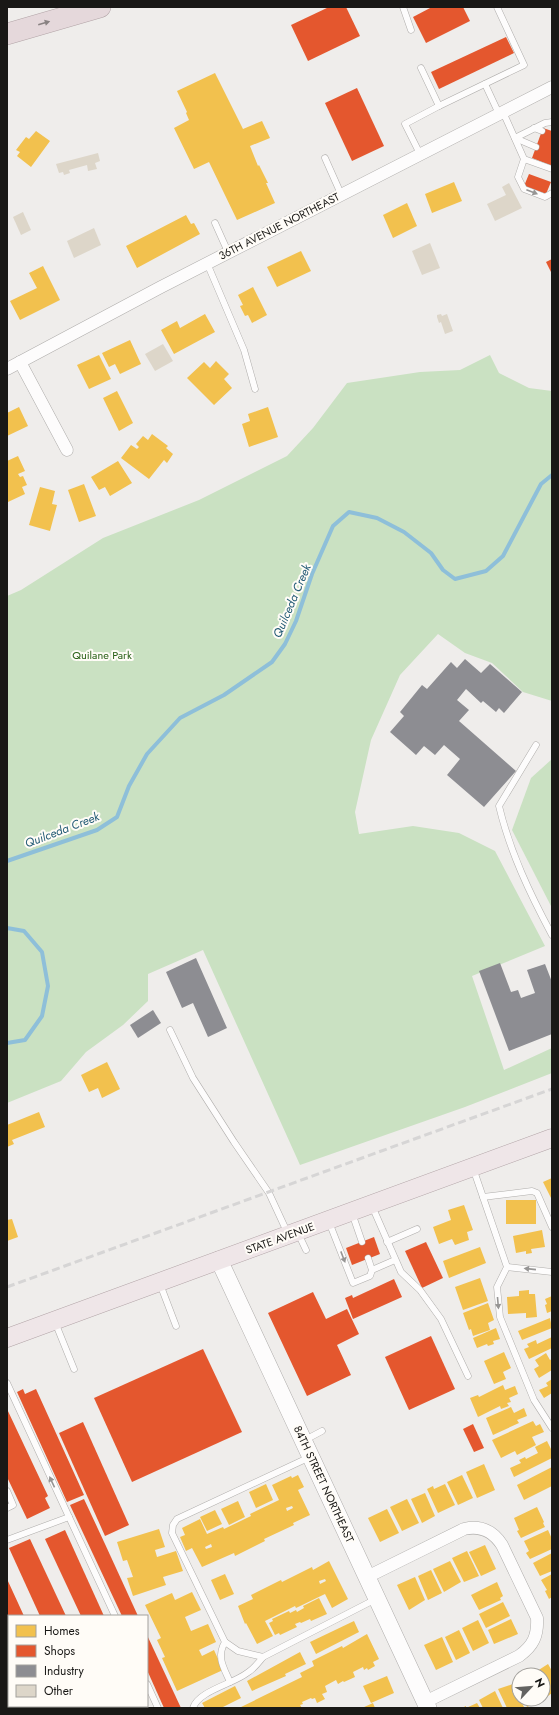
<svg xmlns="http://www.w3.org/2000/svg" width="559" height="1715" font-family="Jost,sans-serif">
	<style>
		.green { fill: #cae1c2 }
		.homes { fill: #f2c14e; fill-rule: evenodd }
		.shops { fill: #e4572e }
		.industry { fill: #8d8d92 }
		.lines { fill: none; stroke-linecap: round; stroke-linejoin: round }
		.stream { stroke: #8ebfd9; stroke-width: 4 }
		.building { fill: #ddd6c9 }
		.lane-casing { stroke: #afadab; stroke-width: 7 }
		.street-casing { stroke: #afadab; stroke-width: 13 }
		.secondary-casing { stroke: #afadab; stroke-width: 18 }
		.primary-casing { stroke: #b2a4a7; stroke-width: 19 }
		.highway-casing { stroke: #b2a4a7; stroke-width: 22 }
		.lane { stroke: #fdfcfc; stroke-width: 6 }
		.street { stroke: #fdfcfc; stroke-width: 12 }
		.secondary { stroke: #fdfcfc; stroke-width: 17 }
		.primary { stroke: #efe6e8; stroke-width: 18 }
		.highway { stroke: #e5d8db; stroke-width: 21 }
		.rail { stroke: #d6d5d5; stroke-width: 3; stroke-dasharray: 8 4; stroke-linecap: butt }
		.oneway { fill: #898282 }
		.oneway2 { fill: #969594 }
		.labels { text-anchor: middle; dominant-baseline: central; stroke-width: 4; stroke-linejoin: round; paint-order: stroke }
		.street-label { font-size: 11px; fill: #191816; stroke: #fffcf7 }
		.park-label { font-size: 11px; fill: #296017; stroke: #fffcf7 }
		.water-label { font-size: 12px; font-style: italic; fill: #255c77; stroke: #fffcf7 }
	</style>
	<rect width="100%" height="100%" fill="#efedeb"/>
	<!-- green -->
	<g class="green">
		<path d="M490 355 499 373 529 388 552 391V701L523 692 492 663 465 653 438 634 400 675 371 740 355 812 359 834 413 826 459 833 495 851 545 946 472 976 504 1070 552 1048V1073L465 1107 300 1165 203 950 148 974V1001L123 1025 86 1052 61 1081 7 1103V596L21 590 103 538 199 500 287 456 313 428 347 383 420 372 460 370Z"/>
		<path d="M552 759V908L512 830 531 778Z"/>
	</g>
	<!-- homes -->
	<g class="homes">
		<path d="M215 73 243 129 262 121 270 138 250 146 258 166 259 165 268 183H266L275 203 237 220 209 162 194 169 174 128 189 120 186 113 187 112 177 91Z"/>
		<path d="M36 131 50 141 31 167 17 156 20 152 16 150 26 137 29 139Z"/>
		<path d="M454 182 462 201 432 213 425 194Z"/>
		<path d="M407 203 417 226 393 238 383 215Z"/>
		<path d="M186 215 191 224 194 223 200 234 137 268 126 246Z"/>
		<path d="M301 251 311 271 277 287 267 267Z"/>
		<path d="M43 266 60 300 20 320 10 301 37 288 29 273Z"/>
		<path d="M253 287 267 315 252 323 248 315 245 316 240 306 243 305 238 295Z"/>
		<path d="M205 314 215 332 174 354 161 330 177 321 180 328Z"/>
		<path d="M130 340 141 364 120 374 115 364 109 367 102 353Z"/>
		<path d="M99 355 111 379 89 389 77 365Z"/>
		<path d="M216 361 229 374 224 379 232 388 214 405 187 378 204 362 210 368Z"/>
		<path d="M117 391 133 423 119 431 103 398Z"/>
		<path d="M19 407 28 426 7 436V413Z"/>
		<path d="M268 407 278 437 249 447 242 424 250 421 248 414Z"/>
		<path d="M152 434 168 446 166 448 173 454 167 463 164 460 149 479 121 458 131 445 137 449 139 447 136 444 143 436 148 440Z"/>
		<path d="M18 456 25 471 18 474 20 477 23 476 27 485 22 487 25 494 8 502 7 461Z"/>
		<path d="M118 461 132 483 110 496 105 487 99 490 91 477Z"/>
		<path d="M84 484 96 516 79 522 68 490Z"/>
		<path d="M40 487 55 491 52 504 57 505 50 531 29 525Z"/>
		<path d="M107 1062 120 1089 102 1098 98 1088 89 1092 81 1075Z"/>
		<path d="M39 1112 45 1127 12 1140 14 1144 7 1147V1125Z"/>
		<path d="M552 1178V1200L543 1182Z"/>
		<rect x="506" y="1200" width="30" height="24"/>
		<path d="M464 1205 473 1230 467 1232 469 1240 455 1245 452 1239 439 1244 433 1227 451 1220 448 1210Z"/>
		<path d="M12 1219 18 1237 7 1241V1220Z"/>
		<path d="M542 1230 545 1247 531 1249 532 1253 526 1254V1251L516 1253 513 1236Z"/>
		<path d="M480 1247 486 1263 449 1278 443 1261Z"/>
		<path d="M480 1278 488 1301 463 1310 455 1287Z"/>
		<path d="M529 1290V1294H535L537 1317 526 1318V1313L508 1314 507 1297 519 1296V1291Z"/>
		<path d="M552 1296V1311L547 1313 545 1305 547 1304 545 1299Z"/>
		<path d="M488 1303 494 1320 488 1323 490 1330 473 1336 471 1329 469 1330 463 1313Z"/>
		<path d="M550 1318 552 1328 522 1340 518 1331Z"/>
		<path d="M496 1328 500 1339 493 1341 494 1344 488 1346 487 1344 477 1348 473 1338Z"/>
		<path d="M552 1337V1348L529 1359 524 1349 529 1347 527 1344 536 1340 537 1344Z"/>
		<path d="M504 1352 511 1368 503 1372 506 1379 494 1384 484 1361Z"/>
		<path d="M546 1353 550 1360 552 1359V1370L539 1378 534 1369 539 1366 535 1360Z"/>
		<path d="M552 1379V1393L544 1398 539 1390 548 1386 546 1383Z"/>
		<path d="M503 1385 505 1390 515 1386 518 1394 509 1398 511 1402 507 1403 509 1406 501 1409 500 1406 478 1417 470 1398 478 1395 479 1397Z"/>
		<path d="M511 1407 514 1413 524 1408 527 1416 517 1420 519 1423 493 1435 486 1418Z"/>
		<path d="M533 1421 536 1426 540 1424 544 1432 532 1437 536 1445 517 1455 515 1451 501 1458 492 1440Z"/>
		<path d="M547 1441 552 1451V1458L514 1477 510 1468 521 1463 519 1460 525 1457 526 1459 538 1453 535 1447Z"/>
		<path d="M484 1464 495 1490 477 1498 466 1472Z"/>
		<path d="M552 1467V1486L524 1500 517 1485Z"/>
		<path d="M298 1475 304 1487 298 1490 310 1515 293 1523 294 1525 264 1539 265 1541 235 1556 234 1553 202 1567 192 1548 186 1551 180 1537 185 1535 182 1528 200 1519 207 1534 223 1527 224 1529 251 1516 250 1514 279 1500 272 1485 291 1476 292 1478ZM292 1506 293 1508 287 1511 286 1508ZM211 1544 212 1547 206 1549 205 1547Z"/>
		<path d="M462 1475 473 1498 458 1505 447 1482Z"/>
		<path d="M266 1484 273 1500 256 1508 249 1492Z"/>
		<path d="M445 1484 455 1505 438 1513 427 1489 433 1486 434 1489Z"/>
		<path d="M425 1493 435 1516 422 1523 411 1499Z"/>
		<path d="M407 1499 419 1523 402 1531 390 1507Z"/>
		<path d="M238 1501 245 1517 229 1525 221 1509Z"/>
		<path d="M537 1507 544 1522 543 1523 545 1527 521 1538 517 1531 519 1530 514 1518Z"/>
		<path d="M387 1509 399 1533 380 1542 368 1518Z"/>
		<path d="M215 1510 222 1524 207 1531 200 1517Z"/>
		<path d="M159 1529 165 1547 155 1550 157 1557 176 1551 183 1571 163 1577 166 1585 133 1596 127 1578 133 1577 127 1560 123 1561 117 1542Z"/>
		<path d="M548 1530 552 1539V1549L530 1559 526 1553 529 1551 524 1541Z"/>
		<path d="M485 1545 496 1569 481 1576 469 1552Z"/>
		<path d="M467 1551 479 1576 464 1582 452 1558Z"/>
		<path d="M552 1553V1571L540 1576 533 1563Z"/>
		<path d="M329 1561 348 1599 332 1608 325 1594 296 1608 295 1606 265 1621 273 1636 257 1644 246 1623 245 1624 238 1606 253 1599 251 1595 281 1580 282 1582 312 1567 313 1570ZM325 1579 326 1581 320 1584 319 1581Z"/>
		<path d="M450 1561 461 1582 444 1592 433 1569Z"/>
		<path d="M431 1570 442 1593 428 1600 418 1576Z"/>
		<path d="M225 1574 234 1594 220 1600 211 1580Z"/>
		<path d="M552 1574V1597L549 1599 545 1591 547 1590 541 1580Z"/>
		<path d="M415 1577 425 1600 409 1610 397 1585Z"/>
		<path d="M497 1582 503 1596 500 1598 501 1600 479 1610 471 1595Z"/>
		<path d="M192 1592 201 1610 185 1617 191 1631 208 1624 216 1642 199 1650 202 1656 214 1650 223 1670 177 1691 162 1658 165 1657 157 1640 161 1638 145 1605 172 1593 175 1600Z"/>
		<path d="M319 1598 327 1614 311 1621 310 1619 301 1623 300 1622 295 1624 297 1627 280 1635 279 1633 275 1635 269 1623 273 1621 272 1619 289 1611 290 1613 296 1610 297 1612 304 1608 303 1606Z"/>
		<path d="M503 1602 510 1616 486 1628 479 1614Z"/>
		<path d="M511 1619 518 1634 494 1644 488 1630Z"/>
		<path d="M478 1620 489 1643 473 1651 462 1628Z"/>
		<path d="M354 1621 359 1632 316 1654 310 1642Z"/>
		<path d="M459 1630 470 1653 456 1660 445 1637Z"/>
		<path d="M367 1634 379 1659 373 1662 375 1666 368 1670 367 1668 364 1670 363 1667 353 1672 355 1677 344 1682 343 1681 338 1684 336 1680 325 1686 327 1692 322 1694 325 1699 317 1703 315 1698 312 1699 311 1698 302 1702 303 1704 300 1705 302 1708H239L302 1677 300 1673 314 1666 312 1661 342 1646 343 1648Z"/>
		<path d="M442 1637 453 1662 436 1670 424 1645Z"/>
		<path d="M300 1652 306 1664 285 1674 286 1676 252 1691 247 1681Z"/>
		<path d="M548 1664 552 1671V1693L548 1696 543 1687V1675H535L534 1673Z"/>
		<path d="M387 1676 394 1693 371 1703 363 1686Z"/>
		<path d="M513 1684 524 1707 522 1708H507L498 1689Z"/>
		<path d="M235 1686 241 1698 221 1708H205L202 1703Z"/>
		<path d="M495 1691 503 1708H483L479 1700Z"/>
		<path d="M523 1699H545L527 1707Z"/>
		<path d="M373 1703 375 1708H362Z"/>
		<path d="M477 1703 480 1708H462L466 1706V1708Z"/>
	</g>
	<!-- shops -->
	<g class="shops">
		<path d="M329 7H346L360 36 308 61 291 25Z"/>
		<path d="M432 7H463L470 21 426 43 413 17Z"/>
		<path d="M506 37 514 53 439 89 431 72Z"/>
		<path d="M357 88 384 146 352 161 325 103Z"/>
		<path d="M543 128 552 131V166L532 158Z"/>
		<path d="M529 174 551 182 546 194 524 186Z"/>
		<path d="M552 259V274L546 262Z"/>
		<path d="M374 1237 380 1254 352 1265 346 1248Z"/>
		<path d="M426 1242 443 1278 422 1288 405 1251Z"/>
		<path d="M394 1279 402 1297 353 1319 345 1298 352 1295 353 1298Z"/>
		<path d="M313 1292 326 1319 347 1309 359 1334 337 1345 351 1375 307 1396 268 1313Z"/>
		<path d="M431 1336 455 1389 409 1410 385 1357Z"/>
		<path d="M203 1349 242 1432 132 1482 94 1398Z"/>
		<path d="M23 1389 25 1394 36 1389 84 1495 67 1502 17 1392Z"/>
		<path d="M7 1409 48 1496 45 1498 50 1508 27 1519 7 1477Z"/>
		<path d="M83 1422 129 1525 105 1536 59 1433Z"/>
		<path d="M473 1424 484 1448 474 1452 463 1429Z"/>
		<path d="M84 1499 105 1544 138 1616H122L70 1505Z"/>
		<path d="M65 1530 104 1616H81L45 1539Z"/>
		<path d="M30 1539 66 1616H40L9 1548Z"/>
		<path d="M7 1579 24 1616H9V1648L7 1644Z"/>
		<path d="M147 1635 181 1708H164L147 1670Z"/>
		<path d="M7 1683 9 1687V1706H18L19 1708H7Z"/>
		<path d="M36 1706H66L67 1708H37Z"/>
		<path d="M82 1706H107L108 1708H83Z"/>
		<path d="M123 1706H146L147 1708H124Z"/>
	</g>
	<!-- industry -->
	<g class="industry">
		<path d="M465 659 481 673 490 664 522 692 504 713 499 708 496 712 483 701 481 703 466 689 457 700 469 710 459 721 516 771 484 807 447 775 460 759 444 745 435 755 424 746 416 755 390 732 404 716 400 712 422 685 427 689 451 662 457 668Z"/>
		<path d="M196 958 227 1028 208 1037 193 1003 182 1008 166 972Z"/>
		<path d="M500 963 511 992 518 990 521 998 535 993 527 970 545 964 552 982V1034L509 1051 479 971Z"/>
		<path d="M153 1010 161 1023 138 1038 130 1025Z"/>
	</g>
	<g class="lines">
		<!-- stream -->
		<g class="stream">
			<path d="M7 861 97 830 117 817 129 786 147 754 180 718 224 695 272 662 285 644 296 621 312 574 333 526 349 512 377 518 404 532 431 553 443 570 455 579 486 571 503 556 541 484 552 475"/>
			<path d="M7 928 24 931 42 952 48 986 42 1016 25 1040 7 1043"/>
		</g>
	</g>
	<!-- building -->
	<g class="building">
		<path d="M98 153 100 161 95 163 97 169 88 171 87 165 69 170 70 173 64 175 63 172 59 173 56 164Z"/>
		<path d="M509 183 522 208 495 221 487 204 506 195 502 187Z"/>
		<path d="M23 212 31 230 21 235 13 217Z"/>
		<path d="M94 228 101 245 74 258 67 241Z"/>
		<path d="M430 243 440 268 422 275 412 251Z"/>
		<path d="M441 314 442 316 447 314 453 331 445 334 441 322 439 323 437 317V315Z"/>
		<path d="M163 344 173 361 155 371 145 354Z"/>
	</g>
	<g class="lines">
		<!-- lane casing -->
		<g class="lane-casing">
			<g id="lane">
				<path d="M403 7 411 30"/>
				<path d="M421 68 439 106 524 65 497 7"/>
				<path d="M485 84 499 114"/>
				<path d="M503 112 524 159 518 177 524 189 545 197 552 193"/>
				<path d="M534 128 542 131"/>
				<path d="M515 138 545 123 552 122"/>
				<path d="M515 138 536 147"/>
				<path d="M420 154 405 124 439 106"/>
				<path d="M325 158 341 194"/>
				<path d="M524 159 552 169"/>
				<path d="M215 223 228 252"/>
				<path d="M207 263 244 350 255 389"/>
				<path d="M536 745 499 806C510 852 530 894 552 935"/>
				<path d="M170 1030 193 1078 234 1142 269 1193 288 1234"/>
				<path d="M473 1168 507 1267 497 1287 500 1317 534 1400 552 1428"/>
				<path d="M483 1197 532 1191 537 1193 552 1227"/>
				<path d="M372 1206 401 1272 420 1290 441 1319 468 1376"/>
				<path d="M352 1213 362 1242"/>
				<path d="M329 1222 353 1283 370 1276 372 1270 368 1258"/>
				<path d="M298 1233 306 1250"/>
				<path d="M387 1242 417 1229"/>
				<path d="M507 1267 552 1272"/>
				<path d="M372 1270 395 1260"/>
				<path d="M160 1284 176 1326"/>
				<path d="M55 1322 74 1369"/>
				<path d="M7 1383 69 1517"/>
				<path d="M305 1440 322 1431"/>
				<path d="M7 1491 13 1505 7 1508"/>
				<path d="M7 1540 69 1517 115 1616"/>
				<path d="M225 1642C216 1657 224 1668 230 1682"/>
				<path d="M263 1657 238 1651 225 1642 172 1533 173 1525 177 1519 310 1457"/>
				<path d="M7 1662 9 1666"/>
				<path d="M147 1684 158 1708"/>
				<path d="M27 1706 28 1708"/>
				<path d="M193 1708C198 1691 233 1684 247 1673 254 1669 258 1663 263 1657L376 1599"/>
			</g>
		</g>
		<!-- street casing -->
		<g class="street-casing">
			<g id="street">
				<path d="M20 362 67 450"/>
				<path d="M7 369 161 287 552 87"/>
				<path d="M367 1577 464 1529C481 1525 493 1531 502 1545L537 1618C538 1636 533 1646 519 1656L425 1702"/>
			</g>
		</g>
		<!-- secondary casing -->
		<g class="secondary-casing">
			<path id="secondary" d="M219 1260 428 1708"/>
		</g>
		<!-- primary casing -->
		<g class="primary-casing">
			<path id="primary" d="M7 1338 552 1138"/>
		</g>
		<!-- highway casing -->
		<g class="highway-casing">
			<path id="highway" d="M7 34 100 7"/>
		</g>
		<!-- lane -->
		<use href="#lane" class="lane"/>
		<!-- street -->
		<use href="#street" class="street"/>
		<!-- secondary -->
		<use href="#secondary" class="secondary"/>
		<!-- primary -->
		<use href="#primary" class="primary"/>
		<!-- highway -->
		<use href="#highway" class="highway"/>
		<!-- rail -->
		<path class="rail" d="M7 1287 552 1089"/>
	</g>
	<!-- one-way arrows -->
	<defs><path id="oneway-solid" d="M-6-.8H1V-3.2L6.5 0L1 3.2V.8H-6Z"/></defs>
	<use class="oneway" href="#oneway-solid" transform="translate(44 23) rotate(-16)"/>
	<g class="oneway2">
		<use href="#oneway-solid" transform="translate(532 192) rotate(21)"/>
		<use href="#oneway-solid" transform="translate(343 1257) rotate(69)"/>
		<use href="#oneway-solid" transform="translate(530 1269) rotate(-174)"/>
		<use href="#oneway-solid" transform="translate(498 1303) rotate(85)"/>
		<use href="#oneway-solid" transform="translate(52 1482) rotate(-115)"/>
	</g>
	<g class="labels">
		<!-- street labels -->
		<g class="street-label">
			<text transform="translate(279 226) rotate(-27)">36TH AVENUE NORTHEAST</text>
			<text transform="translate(280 1238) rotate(-20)">STATE AVENUE</text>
			<text transform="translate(324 1484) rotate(65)">84TH STREET NORTHEAST</text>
		</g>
		<!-- park labels -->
		<g class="park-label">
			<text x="102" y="655">Quilane Park</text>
		</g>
		<!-- water labels -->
		<g class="water-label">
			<text transform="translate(292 601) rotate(-67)">Quilceda Creek</text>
			<text transform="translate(62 830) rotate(-21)">Quilceda Creek</text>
		</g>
	</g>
	<!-- border -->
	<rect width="559" height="1715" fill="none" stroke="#191816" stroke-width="16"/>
	<!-- legend -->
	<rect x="8" y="1615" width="140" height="92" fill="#fffcf7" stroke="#a3a19d"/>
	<rect x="16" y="1625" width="20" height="12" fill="#f2c14e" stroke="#a3a19d"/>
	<text x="44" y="1635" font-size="12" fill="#191816">Homes</text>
	<rect x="16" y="1645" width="20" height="12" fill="#e4572e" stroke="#a3a19d"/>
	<text x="44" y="1655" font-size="12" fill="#191816">Shops</text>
	<rect x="16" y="1665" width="20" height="12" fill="#8d8d92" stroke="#a3a19d"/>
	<text x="44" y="1675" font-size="12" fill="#191816">Industry</text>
	<rect x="16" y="1685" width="20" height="12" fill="#ddd6c9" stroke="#a3a19d"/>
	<text x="44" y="1695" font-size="12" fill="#191816">Other</text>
	<!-- north arrow -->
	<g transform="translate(531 1687) rotate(64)"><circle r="19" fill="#fffcf7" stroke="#a3a19d"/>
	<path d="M0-3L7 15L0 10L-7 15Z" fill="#646361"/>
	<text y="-6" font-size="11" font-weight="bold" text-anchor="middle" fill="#191816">N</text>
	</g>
</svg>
